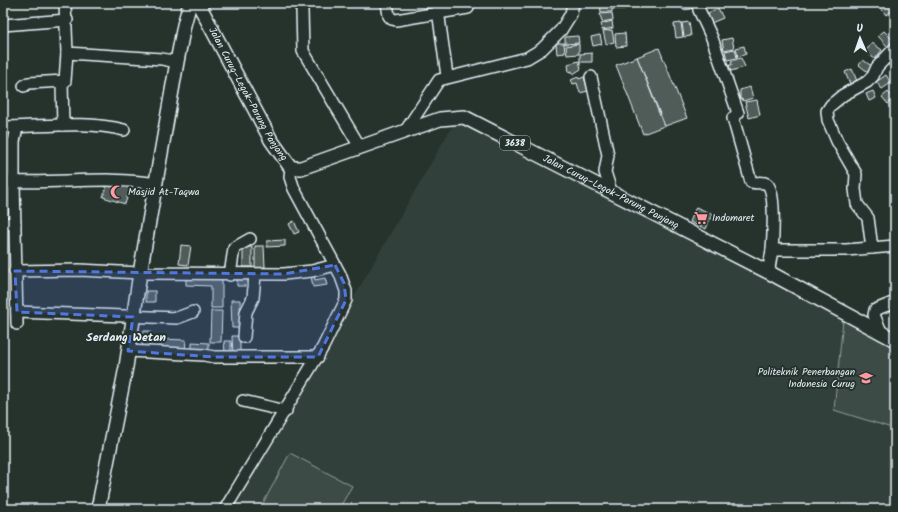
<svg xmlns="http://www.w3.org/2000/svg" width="898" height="512" font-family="Kalam,sans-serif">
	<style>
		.built { fill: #333f3a }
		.green { fill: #3e4b47; stroke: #939ea0 }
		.building { fill: #505c59; stroke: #e8f1f8 }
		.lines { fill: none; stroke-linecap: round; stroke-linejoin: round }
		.minor-casing { stroke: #e8f1f8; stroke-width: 14 }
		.major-casing { stroke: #e8f1f8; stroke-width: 16 }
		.minor { stroke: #26332d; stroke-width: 11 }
		.major { stroke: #26332d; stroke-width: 13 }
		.marked { fill: #5077e0; fill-opacity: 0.2; stroke: #5077e0; stroke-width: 3; stroke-dasharray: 8 5; stroke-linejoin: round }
		.labels { text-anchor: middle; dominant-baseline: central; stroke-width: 4; stroke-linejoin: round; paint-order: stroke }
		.shield { fill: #26332d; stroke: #aeb8bb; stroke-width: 1 }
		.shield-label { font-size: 9px; font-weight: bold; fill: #e8f1f8 }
		.street-label { font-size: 10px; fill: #e8f1f8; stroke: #26332d }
		.poi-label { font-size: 10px; fill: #e8f1f8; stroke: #26332d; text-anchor: start }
		.quarter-label { font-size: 12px; font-weight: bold; fill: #e8f1f8; stroke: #26332d }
	</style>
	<rect width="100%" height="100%" fill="#26332d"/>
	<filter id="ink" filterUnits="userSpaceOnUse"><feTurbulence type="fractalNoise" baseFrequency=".025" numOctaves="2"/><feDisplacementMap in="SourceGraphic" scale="8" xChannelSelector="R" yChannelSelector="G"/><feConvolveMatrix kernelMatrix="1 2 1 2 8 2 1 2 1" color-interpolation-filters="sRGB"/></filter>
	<g filter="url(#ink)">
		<!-- built -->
		<path class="built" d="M470 121 895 346V509H232L454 123Z"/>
		<!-- green -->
		<g class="green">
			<path d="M843 320 895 346V429L834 410Z"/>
			<path d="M290 453 352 486 339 509H260Z"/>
		</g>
		<!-- building -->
		<g class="building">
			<path d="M600 3H612V12H601Z"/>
			<rect x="613" y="3" width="11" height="6"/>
			<path d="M682 3H691V9L683 10Z"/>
			<path d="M885 3H893L895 6V9L886 15 880 7Z"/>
			<path d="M718 8 723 18 711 23 706 14Z"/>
			<path d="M612 13 613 20 602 22 600 14Z"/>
			<path d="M612 21 613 28 602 30 601 24Z"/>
			<path d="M689 22 691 36 684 37 682 23Z"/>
			<path d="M681 23 683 37 676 38 674 24Z"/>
			<path d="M612 30 614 42 606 44 603 31Z"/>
			<path d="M884 31 894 41 888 47 878 36Z"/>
			<path d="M625 33 626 46 616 47 615 34Z"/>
			<path d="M600 35 602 44 593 46 591 37Z"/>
			<path d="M578 36 579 43 565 44V37Z"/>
			<path d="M732 38 734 48 724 50 722 40Z"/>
			<path d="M556 43H564L565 53 557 54Z"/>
			<path d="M872 43 882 50 875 59 865 52Z"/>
			<path d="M579 44V54L567 55 566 46Z"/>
			<path d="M744 46 746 54 738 57 736 48Z"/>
			<path d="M659 48 687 118 665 126 637 57Z"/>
			<path d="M735 49 737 58 727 60 725 51Z"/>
			<path d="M592 53V62H580V54Z"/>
			<path d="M637 57 664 126 643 134 616 65Z"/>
			<path d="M741 58 745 67 731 71 729 65H732L731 61Z"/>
			<path d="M895 59V74L888 64Z"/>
			<path d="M863 60 873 67 869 73 859 65Z"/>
			<path d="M579 61 581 69 573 74 572 71 569 72 568 64Z"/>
			<path d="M852 69 859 86 852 89 845 72Z"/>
			<path d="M886 75 891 83 882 89 876 82Z"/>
			<path d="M578 77 579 79 584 77 588 91 580 93 577 83 573 84 571 80Z"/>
			<path d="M750 87 753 98 743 101 742 99 740 100V90Z"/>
			<path d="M873 91 876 98 869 101 866 94Z"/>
			<path d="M888 92 894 99 888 104 882 97Z"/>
			<path d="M757 100 760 115 749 118 745 102Z"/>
			<path d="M112 181 131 185 125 204 103 197 107 185 111 186Z"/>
			<path d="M696 207 712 214 706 229 690 222Z"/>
			<path d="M294 221 299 232 294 234 289 224Z"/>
			<path d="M285 240V246L267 247V241Z"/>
			<path d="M181 245 191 246 188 265 179 264Z"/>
			<path d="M255 246H264L265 267 255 268Z"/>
			<rect x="243" y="247" width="9" height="20"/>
			<path d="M186 275 222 276V308H211V286L186 285Z"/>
			<path d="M314 275 315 280 325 278 327 285 313 287 311 276Z"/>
			<path d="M250 279V286H237V280Z"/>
			<rect x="146" y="291" width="9" height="11"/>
			<path d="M231 300H240L241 328H232Z"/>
			<path d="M211 311H222L221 342H210Z"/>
			<path d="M143 331H150L149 349 142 348Z"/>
			<path d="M232 336H240V354L233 355Z"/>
			<path d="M160 339 186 340 185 351 159 350Z"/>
			<path d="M224 341H231V355L225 353Z"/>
			<path d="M192 342 209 343V352H192Z"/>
		</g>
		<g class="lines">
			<!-- minor casing -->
			<g class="minor-casing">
				<g id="minor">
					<path d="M65 3 67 53 162 59 177 62"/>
					<path d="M299 3 302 10 303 51 360 147"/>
					<path d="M387 3 389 16 392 19 396 20 468 8"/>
					<path d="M437 3 447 76"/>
					<path d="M698 3 699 10 712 38 738 113 733 118 751 182C756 184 762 181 767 184 776 189 773 238 772 250"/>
					<path d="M3 25 67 20"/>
					<path d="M591 77 608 155 605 172 611 191"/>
					<path d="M62 83 63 125"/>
					<path d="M24 86 28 83 65 81 67 53"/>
					<path d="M3 127C43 127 85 120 124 130"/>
					<path d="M17 127 14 142V182L17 324"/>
					<path d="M406 130 439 80 527 58 542 49 561 30 571 14 573 3"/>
					<path d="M3 181C54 185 105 175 156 184"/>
					<path d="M3 224 15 223"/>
					<path d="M872 248 868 218 857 204 855 189 856 174 837 141 828 120 827 111 831 105 843 95 867 82 873 76 877 67 895 48"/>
					<path d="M15 271 79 270 140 273 284 274 312 271 335 265"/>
					<path d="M772 274 769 268 772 250H846L895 246"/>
					<path d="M230 275 234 248 250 239"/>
					<path d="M17 312 177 318 193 312"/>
					<path d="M882 334 874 315 875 310 895 302"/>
					<path d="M244 337 246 312 253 298 255 275"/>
					<path d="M128 351 204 355 214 357H318"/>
					<path d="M243 401 286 411"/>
					<path d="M225 509 323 347 346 300V291L340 274 294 189 290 177 291 168"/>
				</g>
			</g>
			<!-- major casing -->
			<g class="major-casing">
				<g id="major">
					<path id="s1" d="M198 3 271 140 291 168H301L440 119 464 117 772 274 895 340"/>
					<path d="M98 509 126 367 140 273 177 62 184 25 190 3"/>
				</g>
			</g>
			<!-- minor -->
			<use href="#minor" class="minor"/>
			<!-- major -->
			<use href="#major" class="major"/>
		</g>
	</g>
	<!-- marked area -->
	<path class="marked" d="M335 265 344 283 346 300 318 357H214L128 351 133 317 17 312 15 271 284 274Z"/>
	<!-- icons -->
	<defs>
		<g id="mosque-bare" transform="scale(1.08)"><path d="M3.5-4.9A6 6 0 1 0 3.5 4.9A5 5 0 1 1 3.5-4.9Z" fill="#ff9aa2" stroke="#26332d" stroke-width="2.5" paint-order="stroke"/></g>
		<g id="supermarket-bare" transform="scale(1.08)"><path d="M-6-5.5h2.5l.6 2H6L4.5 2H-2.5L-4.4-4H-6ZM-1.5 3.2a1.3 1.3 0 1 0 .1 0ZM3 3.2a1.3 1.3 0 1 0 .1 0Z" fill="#ff9aa2" stroke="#26332d" stroke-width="2.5" paint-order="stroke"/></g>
		<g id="university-bare" transform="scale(1.08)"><path d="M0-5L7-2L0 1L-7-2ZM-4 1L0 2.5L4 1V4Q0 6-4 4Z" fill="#ff9aa2" stroke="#26332d" stroke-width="2.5" paint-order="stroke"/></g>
	</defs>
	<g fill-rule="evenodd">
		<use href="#mosque-bare" x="117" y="192"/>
		<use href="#supermarket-bare" x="701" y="218"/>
		<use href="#university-bare" x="866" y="378"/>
	</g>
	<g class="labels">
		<!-- shield labels -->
		<rect class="shield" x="500" y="136" width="30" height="14" rx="3"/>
		<g class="shield-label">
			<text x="515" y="143">3638</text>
		</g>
		<!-- street labels -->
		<g class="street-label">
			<text stroke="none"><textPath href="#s1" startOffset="104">Jalan Curug–Legok–Parung Panjang</textPath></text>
			<text stroke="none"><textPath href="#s1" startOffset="536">Jalan Curug–Legok–Parung Panjang</textPath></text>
		</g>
		<!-- poi labels -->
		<g class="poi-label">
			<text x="128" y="192">Masjid At-Taqwa</text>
			<text x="712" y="218">Indomaret</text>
			<text x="855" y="372" text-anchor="end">Politeknik Penerbangan<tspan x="855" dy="12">Indonesia Curug</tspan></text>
		</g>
		<!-- quarter labels -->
		<g class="quarter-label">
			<text x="126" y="337">Serdang Wetan</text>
		</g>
	</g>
	<!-- margin -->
	<rect width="898" height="512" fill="none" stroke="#26332d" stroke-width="16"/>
	<rect x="8" y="8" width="882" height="496" fill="none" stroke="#e8f1f8" stroke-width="1.5" filter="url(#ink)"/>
	<!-- north arrow -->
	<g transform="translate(860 38) rotate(358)" stroke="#26332d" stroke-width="3" paint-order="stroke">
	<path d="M0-3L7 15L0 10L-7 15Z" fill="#e8f1f8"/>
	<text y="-6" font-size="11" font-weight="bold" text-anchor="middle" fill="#e8f1f8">U</text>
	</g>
</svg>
